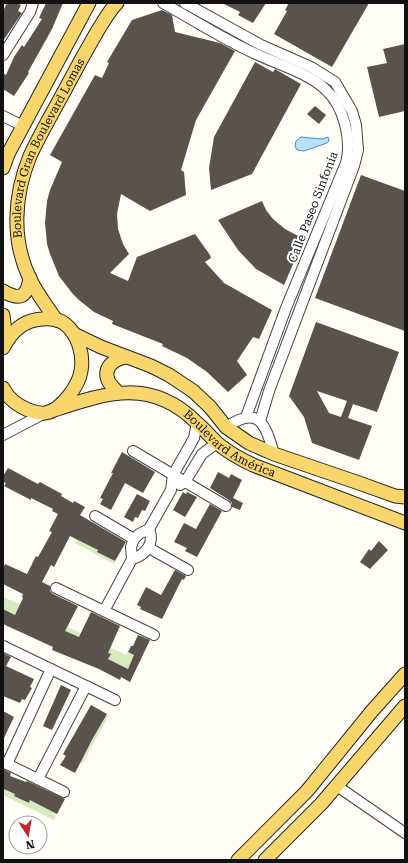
<svg xmlns="http://www.w3.org/2000/svg" width="408" height="863" font-family="'Roboto Serif',serif">
	<style>
		.green { fill: #d5ebbd }
		.water { fill: #b9e0f7; stroke: #3f96cf }
		.building { fill: #5a524d; fill-rule: evenodd }
		.lines { fill: none; stroke-linecap: round; stroke-linejoin: round }
		.minor-casing { stroke: #444; stroke-width: 12 }
		.major-casing { stroke: #222; stroke-width: 15 }
		.minor { stroke: #fff; stroke-width: 10 }
		.major { stroke: #f9d66b; stroke-width: 13 }
		.labels { text-anchor: middle; dominant-baseline: central; stroke-width: 4; stroke-linejoin: round; paint-order: stroke }
		.street-label { font-size: 12px; fill: #111; stroke: #fff }
	</style>
	<rect width="100%" height="100%" fill="#fffdf5"/>
	<!-- green -->
	<g class="green">
		<path d="M77 539 98 550 97 552 115 561 114 564 75 543Z"/>
		<path d="M3 597 37 612 38 610 69 625 68 627 126 655 128 652 142 658 140 662H131L128 669 108 659 110 654 18 609 14 616 3 609Z"/>
		<path d="M107 714 109 715 82 764 80 763 93 739 91 738Z"/>
		<path d="M3 788 16 792 14 796 18 798 28 792 24 801 29 803 31 799 55 812 53 815 56 817 54 820 3 795Z"/>
	</g>
	<!-- water -->
	<path class="water" d="M301 137 322 139 328 137 329 141 327 143 304 151 297 150 295 146 296 141Z"/>
	<!-- building -->
	<g class="building">
		<path d="M7 3H16L21 5 18 11 22 13 3 41V11Z"/>
		<path d="M46 3H63L52 29 28 72 29 73 14 96 3 89V73L6 75 14 57 22 45 24 47 42 19 39 18Z"/>
		<path d="M222 3H266L253 23 238 15 240 12Z"/>
		<path d="M289 3H369L332 67 274 34 287 11 285 10Z"/>
		<path d="M162 10 172 15 175 32 220 43 235 51 196 120 181 170 184 172 186 195 150 211 121 194 117 214 118 229 123 244 129 254 110 273 128 281 137 257 195 234 210 255 211 258 205 262 224 283 272 310 259 339 253 337 237 361 247 375 228 392 207 372 187 358 162 346 163 344 112 324 113 321 94 312 79 300 72 293 59 276 50 254 47 244 45 223 47 201 50 190 62 162 50 155 95 75 102 78 109 63 107 62 132 20Z"/>
		<path d="M405 44V111L379 117 367 67 387 63 383 49Z"/>
		<path d="M255 62 273 72 275 69 301 84 252 174 211 190 209 168 214 137Z"/>
		<path d="M315 106 326 115 319 124 307 114Z"/>
		<path d="M325 173 331 179 325 184 319 178Z"/>
		<path d="M361 175 405 191V331L315 298Z"/>
		<path d="M262 201 266 210 273 219 285 229 304 239 284 285 256 269 238 250 218 220Z"/>
		<path d="M316 322 399 352 377 412 353 404 348 418 372 426 359 460 312 443 304 417 289 396ZM317 391 347 401 341 417 329 413Z"/>
		<path d="M122 452 155 472 143 493 125 483 111 510 100 504 103 499 100 498 113 473H111Z"/>
		<path d="M8 468 38 484 40 482 62 494 61 496 73 503 74 501 85 507 80 515 126 542 115 561 97 552 98 550 70 536 54 567 51 565 42 582 50 586V591L53 594 78 606 65 631 79 637 91 612 120 626 108 653 111 654 108 659 128 669 134 655 128 652 131 646H133L138 635 150 640 130 682 121 677 120 680 99 669 52 650 53 647 3 624V609L15 615 23 598 22 597 23 594 3 584V569L5 564 27 574 36 556 38 557 52 532 49 531 58 514 52 511 53 509 31 498V500L4 486 6 483 3 482V476Z"/>
		<path d="M218 472 229 478 231 474 242 480 233 498 243 503 240 510 232 507V503L229 500 210 488Z"/>
		<path d="M183 492 186 494 187 492 197 497 185 517 173 510Z"/>
		<path d="M137 494 150 501 145 511 142 510 138 518 135 517 133 522 124 517Z"/>
		<path d="M210 504 222 511 197 557 185 551 187 548 174 542 184 523 196 529Z"/>
		<path d="M379 541 388 550 370 569 360 562 369 549 371 551Z"/>
		<path d="M175 570 186 576 184 580 182 579 162 619 140 609 141 607 137 605 146 587 161 595Z"/>
		<path d="M3 653 11 657 6 666 34 679 30 687 32 688 25 700 22 699 20 703 3 696Z"/>
		<path d="M61 685 71 690 52 730 43 726Z"/>
		<path d="M91 705 107 714 93 738 75 773 60 765 66 756 63 754Z"/>
		<path d="M3 711 14 717 3 740Z"/>
		<path d="M3 769 11 773 10 776 26 782 27 781 65 799 57 814 30 800 29 803 14 796 15 794 4 789 3 792Z"/>
	</g>
	<g class="lines">
		<!-- minor casing -->
		<g class="minor-casing">
			<g id="minor">
				<path d="M163 3C194 20 224 40 256 54 277 64 309 73 326 90 344 106 352 141 346 163L286 308 246 417"/>
				<path d="M185 3 261 45 311 67 335 82 352 111 356 125 358 150 354 166 269 391 260 421"/>
				<path d="M3 55 30 12 33 3"/>
				<path d="M3 116 23 126"/>
				<path d="M226 427C259 405 265 423 274 454"/>
				<path d="M3 435 45 413"/>
				<path d="M133 451 226 506"/>
				<path d="M180 485 185 482 202 454 217 443"/>
				<path d="M95 516 134 539"/>
				<path d="M149 548 188 570"/>
				<path d="M132 559C146 555 155 543 149 529"/>
				<path d="M56 588 154 635"/>
				<path d="M104 611 132 559 131 547 134 539 139 534 149 529 171 490 173 475 194 438 197 423"/>
				<path d="M3 646 115 700"/>
				<path d="M3 762 64 792"/>
				<path d="M7 764 51 669"/>
				<path d="M38 779 86 686"/>
				<path d="M337 786 405 833"/>
			</g>
		</g>
		<!-- major casing -->
		<g class="major-casing">
			<g id="major">
				<path d="M3 168 8 154 89 3"/>
				<path d="M3 291C20 301 27 297 30 278"/>
				<path d="M3 315 6 341"/>
				<path id="s1" d="M56 320C47 306 37 294 30 279 11 240 14 195 30 156 41 132 55 109 67 86 77 67 87 49 98 30 104 21 109 11 117 3"/>
				<path d="M74 334 101 347 151 366 169 375 193 391 210 407 226 427 249 443 274 454 359 483 395 496 405 497"/>
				<path d="M3 348C11 332 23 320 42 319 49 318 59 319 65 324 78 334 84 355 81 371 79 385 61 411 45 413 40 414 32 411 28 410 17 405 8 399 3 388"/>
				<path d="M118 393C115 389 110 385 108 380 103 367 115 358 127 357"/>
				<path id="s2" d="M54 410C108 392 152 378 197 423 204 429 210 436 217 443 228 452 240 459 253 465L405 523"/>
				<path d="M238 860 307 791 372 711 405 674"/>
				<path d="M265 860 321 804 405 706"/>
			</g>
		</g>
		<!-- minor -->
		<use href="#minor" class="minor"/>
		<!-- major -->
		<use href="#major" class="major"/>
	</g>
	<g class="labels">
		<!-- street labels -->
		<g class="street-label">
			<text stroke="none"><textPath href="#s1" startOffset="188">Boulevard Gran Boulevard Lomas</textPath></text>
			<text transform="translate(313 207) rotate(-69)">Calle Paseo Sinfonía</text>
			<text stroke="none"><textPath href="#s2" startOffset="193">Boulevard América</textPath></text>
		</g>
	</g>
	<!-- border -->
	<rect width="408" height="863" fill="none" stroke="#111111" stroke-width="8"/>
	<!-- north arrow -->
	<g transform="translate(28 835) rotate(168)"><circle r="19" fill="#ffffff" stroke="#a0a0a0"/>
	<path d="M0-3L7 15L0 10L-7 15Z" fill="#c4262e"/>
	<text y="-6" font-size="11" font-weight="bold" text-anchor="middle" fill="#111111">N</text>
	</g>
</svg>
